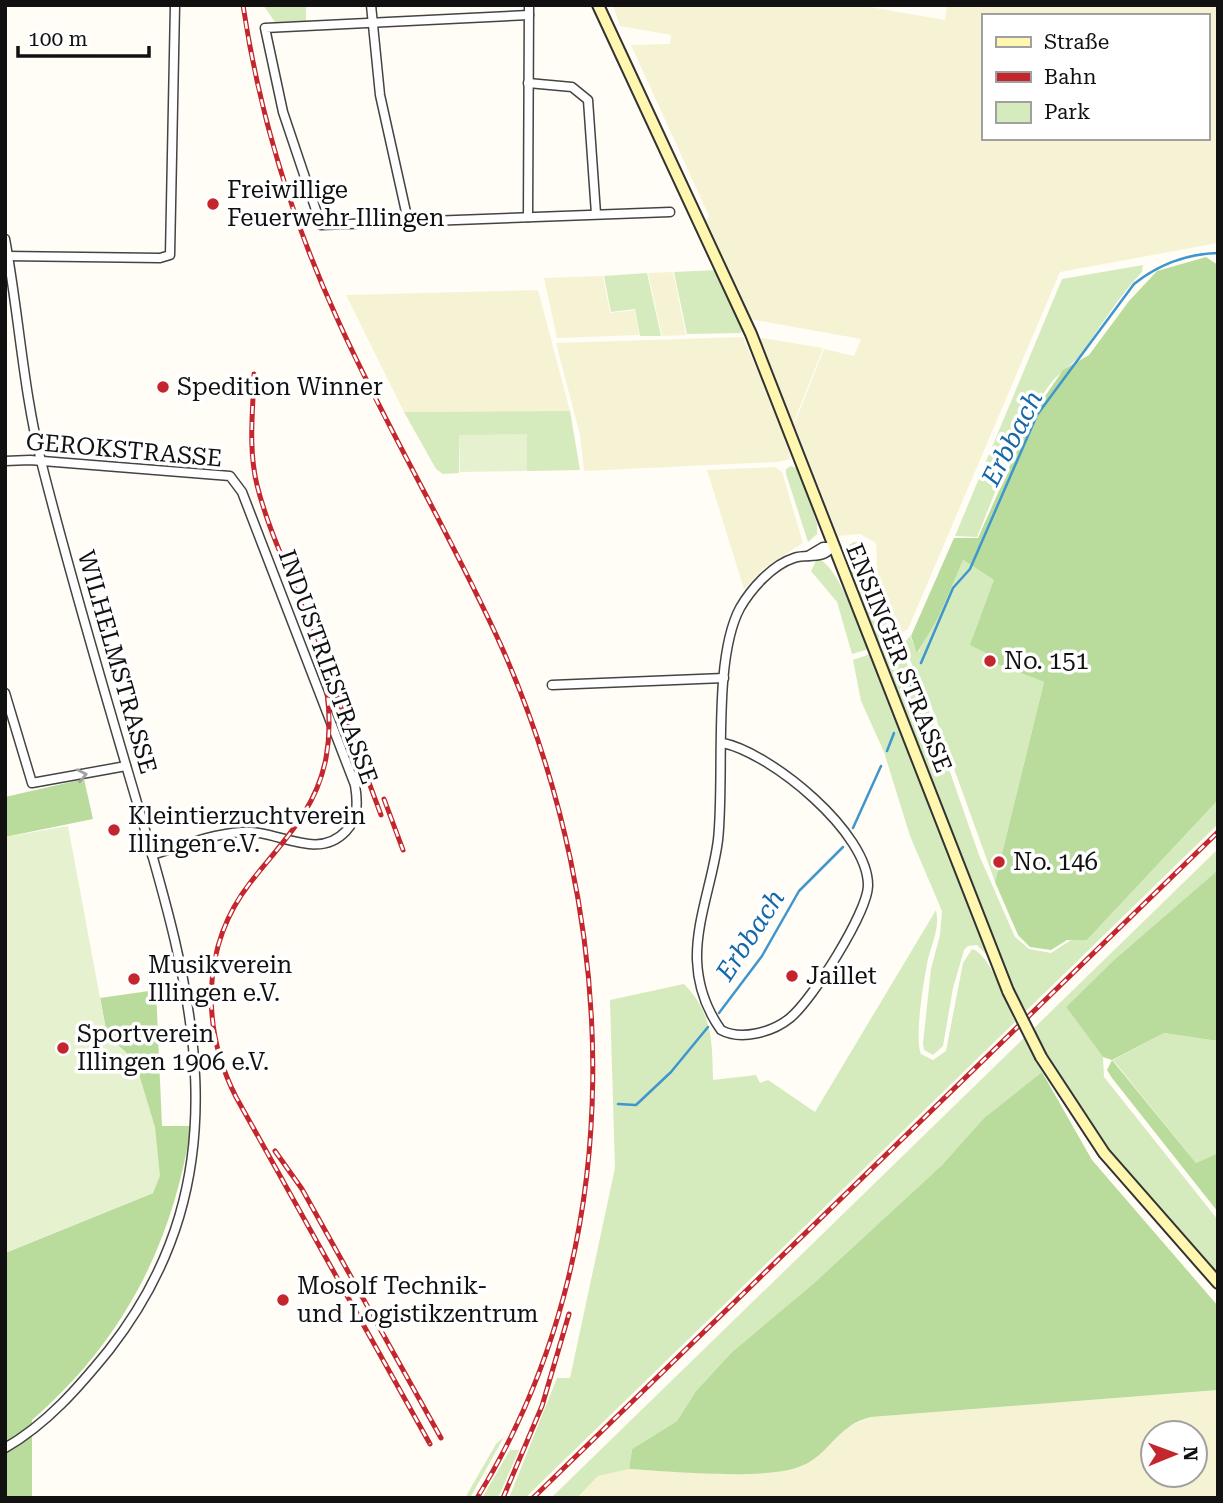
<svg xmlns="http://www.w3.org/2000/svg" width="1223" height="1503" font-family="'Roboto Serif',serif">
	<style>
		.farmland { fill: #f6f3d4; fill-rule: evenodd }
		.green { fill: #d5ebbd }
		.forest { fill: #b9dc9c }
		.pitch { fill: #e6f2cf }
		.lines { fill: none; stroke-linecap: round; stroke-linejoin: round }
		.stream { stroke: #3f96cf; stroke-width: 2.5 }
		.street-casing { stroke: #444; stroke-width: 11 }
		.secondary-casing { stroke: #333; stroke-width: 14 }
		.street { stroke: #fff; stroke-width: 8 }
		.secondary { stroke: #fff6b0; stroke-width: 10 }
		.rail-casing { stroke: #c4262e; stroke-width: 5 }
		.rail { stroke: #fff; stroke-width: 2.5; stroke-dasharray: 8; stroke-linecap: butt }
		.secondary-bridge-casing { stroke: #333; stroke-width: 14; stroke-linecap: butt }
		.secondary-bridge { stroke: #fff6b0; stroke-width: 10 }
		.oneway { stroke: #a0a0a0 }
		.poi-dot { fill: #c4262e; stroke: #fff; stroke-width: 2.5 }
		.labels { text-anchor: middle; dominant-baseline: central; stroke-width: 7; stroke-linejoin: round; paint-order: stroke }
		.poi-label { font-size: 24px; fill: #111; stroke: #fff; text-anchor: start }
		.street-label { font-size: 24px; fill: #111; stroke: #fff }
		.water-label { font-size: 26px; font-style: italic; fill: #1768a6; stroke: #fff }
	</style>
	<rect width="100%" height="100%" fill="#fffdf5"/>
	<!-- farmland -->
	<g class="farmland">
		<path d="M613 5H858L945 20 947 5H1218V243L1060 272 908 629 901 633 878 592 876 543 860 534 838 536 794 425 824 349 854 356 861 339 750 319 705 221 709 216 631 45 670 44 671 35 620 26ZM983 16H1207V138H983Z"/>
		<path d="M673 272 686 335 662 336 648 273Z"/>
		<path d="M603 276 610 313 635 310 639 335 557 338 544 278Z"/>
		<path d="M538 290 570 411 404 412 346 295Z"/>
		<path d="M743 337 783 431 791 459 777 462 584 471 580 435 556 343Z"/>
		<path d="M762 338 823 348 793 424 759 340Z"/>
		<path d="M775 467 782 472 803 543 764 568 744 589 707 470Z"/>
		<path d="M1218 1390V1498H577L598 1476 623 1469 740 1472 785 1470 803 1466 845 1428 871 1417ZM1153 1433H1195V1475H1153Z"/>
	</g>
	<!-- green -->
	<g class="green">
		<path d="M263 5H306V21L275 22Z"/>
		<path d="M1143 265 1142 272C1119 296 1101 326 1081 354 1072 366 1058 372 1048 387 1016 431 998 487 977 537L955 536 1062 279Z"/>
		<path d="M718 270 745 329 740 333 687 334 674 272Z"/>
		<path d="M647 273 661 336H640L635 309 611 312 604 276Z"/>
		<path d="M570 411 580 470 527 471V435H459V473L443 474 436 469 404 412Z"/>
		<path d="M791 466 799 469 817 524V534L808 542 786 474V469Z"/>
		<path d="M854 542 864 543 868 548 872 595 892 634V639L878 644 842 556 844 548Z"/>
		<path d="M817 559C835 560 862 631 869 649L852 654 837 602 811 571Z"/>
		<path d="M963 560 994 580 991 660 1044 682 995 882 931 705 903 645 910 636 918 653Z"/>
		<path d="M890 646 901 651 927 706 979 855 1015 937 1029 949 1051 953 1071 940H1087L1218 800V824L1025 1012 1004 968 880 651Z"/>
		<path d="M870 654 988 956 977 945 968 946 964 950 953 988 943 1046 933 1055 924 1050 923 1043 931 969 940 935 942 911 910 836 884 752 861 701 853 660Z"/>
		<path d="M1218 849V870L1114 960 1066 1007 1103 1057 1104 1077 1218 1220V1277L1107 1151 1045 1055 1033 1029Z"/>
		<path d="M936 910C940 928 932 943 928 959 924 979 914 1038 921 1054L933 1060 946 1051 963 963 972 949C990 954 1007 1004 1015 1022L525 1498H509L557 1378H570L615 1168 610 1000 684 984C713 1014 712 1041 713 1080L756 1075 760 1083 768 1080 815 1112Z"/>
		<path d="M1164 1033 1218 1041V1153L1196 1163 1113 1060Z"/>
		<path d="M1024 1038 1042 1072 984 1118 942 1165 813 1284 732 1352 696 1391 677 1421 632 1449 629 1469 598 1476 577 1498H551Z"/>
		<path d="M504 1437 470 1498H465L496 1444Z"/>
		<path d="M510 1450H519L498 1498H482Z"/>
	</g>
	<!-- forest -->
	<g class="forest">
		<path d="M1206 257 1218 265V800L1087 940H1067L1051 950 1030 947 1018 935 995 882 1044 682 990 661 992 656 970 645 994 580 963 560 938 618 917 653 911 636 954 538H978L1033 414 1063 370 1089 355 1129 301 1157 271Z"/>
		<path d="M84 779 93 819 5 837V797Z"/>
		<path d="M1218 870V1041L1164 1033 1112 1060 1196 1163 1218 1153V1212L1112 1078 1107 1070 1112 1060 1103 1057 1066 1007 1114 960Z"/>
		<path d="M156 990 162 1126H191C173 1244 123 1341 32 1420V1498H5V1253L153 1193 135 1061 107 1035 100 998Z"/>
		<path d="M1042 1072 1092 1160 1218 1306V1390L871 1417C838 1425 832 1450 806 1464 772 1482 670 1471 629 1469L632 1449 677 1421 696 1391 732 1352 813 1284 942 1165 984 1118Z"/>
	</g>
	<!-- pitch -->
	<g class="pitch">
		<path d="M527 434V471L460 472 459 435Z"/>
		<path d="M68 826 107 1035 135 1061 155 1127 160 1176 153 1193 5 1253V837Z"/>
	</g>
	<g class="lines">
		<!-- stream -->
		<g class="stream">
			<path d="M921 663 953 588 970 569 1037 415 1134 284C1159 264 1186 254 1218 253"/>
			<path d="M906 700 912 684"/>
			<path d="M887 751 894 733"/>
			<path d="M853 828 881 766"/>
			<path d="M719 1013 762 956 799 891 843 847"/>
			<path d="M618 1104 636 1105 671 1072 708 1027"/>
		</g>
		<!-- street casing -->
		<g class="street-casing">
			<g id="street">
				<path d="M371 5 380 95 408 221"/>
				<path d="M529 15 265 28 283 112 321 225 670 212"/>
				<path d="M528 83 572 87 588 100 596 214"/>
				<path d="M528 217 529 5"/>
				<path d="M5 239C19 314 23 391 42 465 68 567 98 670 128 772 187 973 253 1166 109 1350 79 1387 47 1424 5 1448"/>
				<path d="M5 256 160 258 170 255 175 5"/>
				<path d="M5 461 30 460 230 476 242 492 355 785C358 803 358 818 346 831 317 862 277 829 242 832 212 834 181 846 152 855"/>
				<path d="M808 556 823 547H832"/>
				<path d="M552 685 724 678"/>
				<path d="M5 693 32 783 126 766"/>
				<path d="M723 743C771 753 869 833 868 886 867 913 813 999 790 1018 773 1032 741 1041 721 1030 706 1009 698 986 697 960 696 920 713 880 718 840 725 777 712 660 740 608 751 589 772 565 794 558 808 553 821 561 832 547"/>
			</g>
		</g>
		<!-- secondary casing -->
		<g class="secondary-casing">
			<g id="secondary">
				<path d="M598 5 751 334 1008 991"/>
				<path d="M1041 1057 1104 1153 1218 1283"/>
			</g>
		</g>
		<!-- street -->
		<use href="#street" class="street"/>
		<!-- secondary -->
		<use href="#secondary" class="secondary"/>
		<!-- rail casing -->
		<g class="rail-casing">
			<g id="rail">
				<path d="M243 5C259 113 291 217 336 316 387 430 452 536 503 650 620 916 634 1245 477 1498"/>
				<path d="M254 374C253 411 248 448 257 485 280 577 344 659 326 758 316 811 281 843 250 883 201 946 201 1028 236 1097L430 1444"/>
				<path d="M333 685 381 815"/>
				<path d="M384 799 403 850"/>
				<path d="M275 1151 302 1189 441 1438"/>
				<path d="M503 1498 542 1406 569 1314"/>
				<path d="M533 1498 1218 832"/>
			</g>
		</g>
		<!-- rail -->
		<use href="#rail" class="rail"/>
		<!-- secondary-bridge casing -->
		<g class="secondary-bridge-casing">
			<path id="secondary-bridge" d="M1008 991 1041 1057"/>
		</g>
		<!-- secondary-bridge -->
		<use href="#secondary-bridge" class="secondary-bridge"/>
	</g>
	<!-- one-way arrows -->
	<defs><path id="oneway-chevron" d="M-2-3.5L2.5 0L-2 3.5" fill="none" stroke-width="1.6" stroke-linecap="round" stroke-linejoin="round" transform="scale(1.75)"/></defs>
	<use class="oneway" href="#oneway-chevron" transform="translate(82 775) rotate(-11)"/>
	<!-- markers -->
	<g class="poi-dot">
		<circle cx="213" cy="204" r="7"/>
		<circle cx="163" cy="387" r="7"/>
		<circle cx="990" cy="661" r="7"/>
		<circle cx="114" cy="830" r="7"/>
		<circle cx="999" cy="862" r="7"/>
		<circle cx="792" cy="976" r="7"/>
		<circle cx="134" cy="979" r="7"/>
		<circle cx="63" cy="1048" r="7"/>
		<circle cx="283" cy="1300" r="7"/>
	</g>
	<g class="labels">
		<!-- poi labels -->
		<g class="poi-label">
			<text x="227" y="190">Freiwillige<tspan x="227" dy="28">Feuerwehr Illingen</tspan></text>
			<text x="177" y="387">Spedition Winner</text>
			<text x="1004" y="661">No. 151</text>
			<text x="128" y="816">Kleintierzuchtverein<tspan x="128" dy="28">Illingen e.V.</tspan></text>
			<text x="1013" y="862">No. 146</text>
			<text x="148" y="965">Musikverein<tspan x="148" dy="28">Illingen e.V.</tspan></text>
			<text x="806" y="976">Jaillet</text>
			<text x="77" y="1034">Sportverein<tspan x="77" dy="28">Illingen 1906 e.V.</tspan></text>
			<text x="297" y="1286">Mosolf Technik-<tspan x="297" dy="28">und Logistikzentrum</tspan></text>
		</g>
		<!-- street labels -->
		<g class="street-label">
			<text transform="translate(124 450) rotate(5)">GEROKSTRASSE</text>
			<text transform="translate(899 658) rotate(68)">ENSINGER STRASSE</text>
			<text transform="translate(117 662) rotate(74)">WILHELMSTRASSE</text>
			<text transform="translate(328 667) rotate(70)">INDUSTRIESTRASSE</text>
		</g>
		<!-- water labels -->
		<g class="water-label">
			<text transform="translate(1012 438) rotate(-63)">Erbbach</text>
			<text transform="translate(750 935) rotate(-57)">Erbbach</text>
		</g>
	</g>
	<!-- border -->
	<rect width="1223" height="1503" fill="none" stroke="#111111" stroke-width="14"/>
	<!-- legend -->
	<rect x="982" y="14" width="228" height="126" fill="#ffffff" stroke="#a0a0a0" stroke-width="2"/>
	<rect x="996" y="37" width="35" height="10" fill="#fff6b0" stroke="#a0a0a0" stroke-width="2"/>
	<text x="1044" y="49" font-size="21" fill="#111111">Straße</text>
	<rect x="996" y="72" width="35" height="10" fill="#c4262e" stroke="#a0a0a0" stroke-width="2"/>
	<text x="1044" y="84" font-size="21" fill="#111111">Bahn</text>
	<rect x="996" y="102" width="35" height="21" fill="#d5ebbd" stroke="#a0a0a0" stroke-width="2"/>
	<text x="1044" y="119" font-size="21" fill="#111111">Park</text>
	<!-- north arrow -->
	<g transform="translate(1174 1454) rotate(89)"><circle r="33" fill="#ffffff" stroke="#a0a0a0" stroke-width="2"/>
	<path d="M0-5L12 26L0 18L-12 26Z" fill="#c4262e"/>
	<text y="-10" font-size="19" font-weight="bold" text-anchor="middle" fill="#111111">N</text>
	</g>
	<!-- scale -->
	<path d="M18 46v10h131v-10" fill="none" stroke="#111111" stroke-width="3.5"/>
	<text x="28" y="46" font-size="21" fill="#111111" stroke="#ffffff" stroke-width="5" paint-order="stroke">100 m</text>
</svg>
